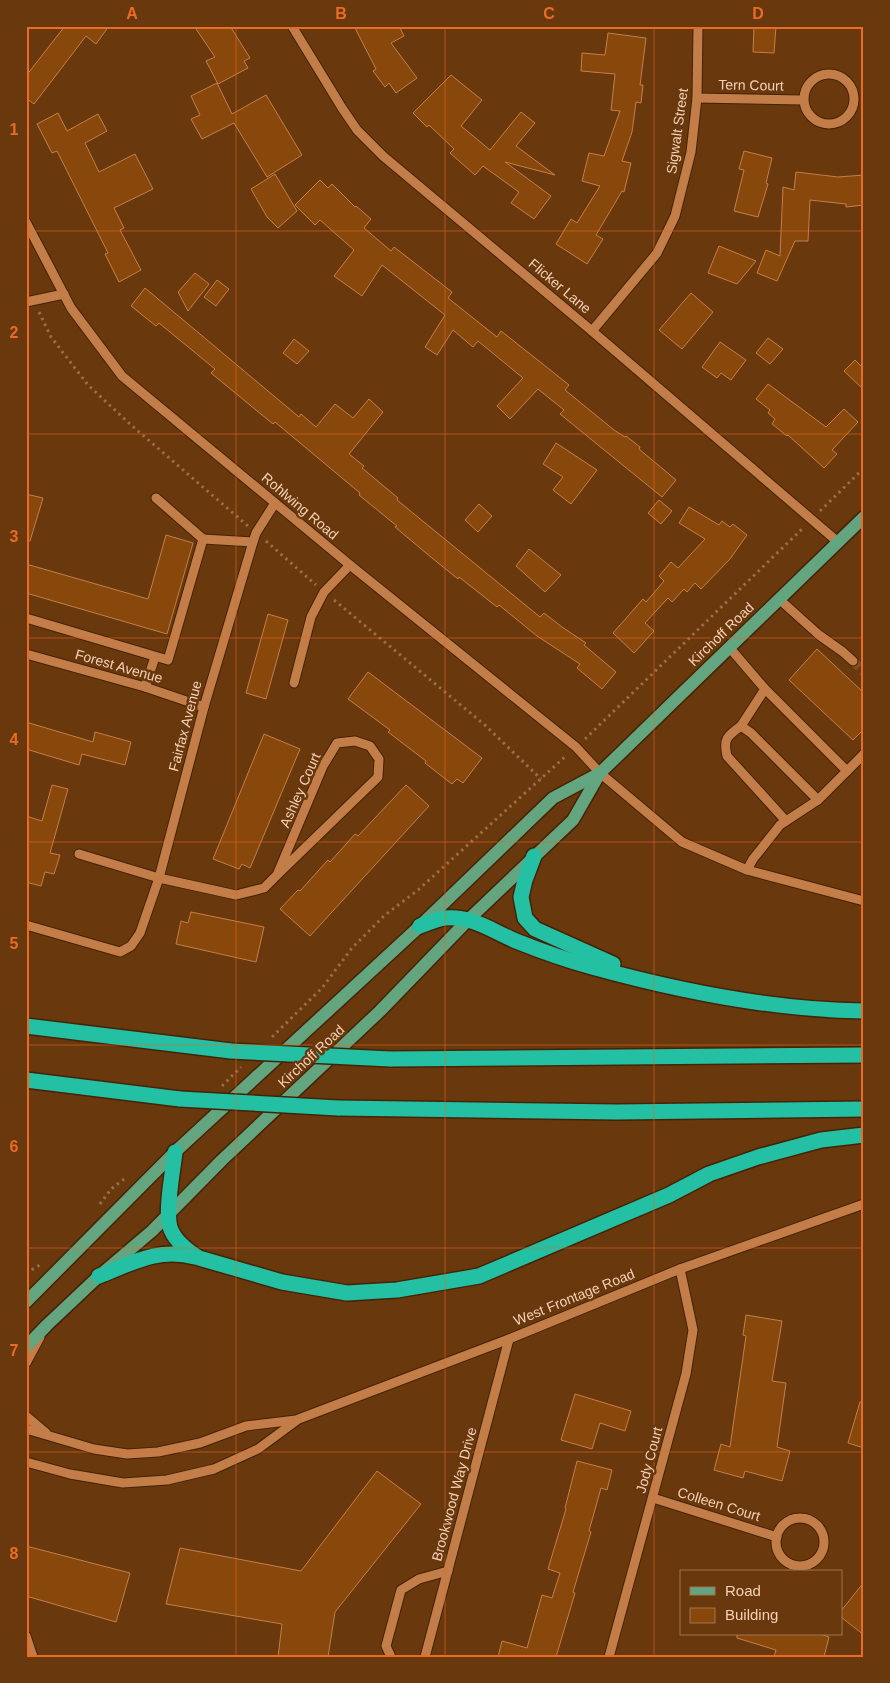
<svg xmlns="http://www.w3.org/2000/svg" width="890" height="1683" font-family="Helvetica,sans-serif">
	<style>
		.building { fill: #88480b; stroke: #c47f4b }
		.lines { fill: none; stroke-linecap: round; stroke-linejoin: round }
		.minor-tunnel { stroke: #7e4f26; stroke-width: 9; stroke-dasharray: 9 4.5; stroke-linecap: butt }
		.minor-casing { stroke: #452306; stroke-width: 11 }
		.major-casing { stroke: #452306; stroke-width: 15 }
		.highway-casing { stroke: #452306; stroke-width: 18 }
		.path { stroke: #9a6d48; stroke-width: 3; stroke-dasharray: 2.5 4; stroke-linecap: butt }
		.minor { stroke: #c27d49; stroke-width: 9 }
		.major { stroke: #63a57f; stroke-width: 12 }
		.highway { stroke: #23c0a3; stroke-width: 15 }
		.highway-bridge-casing { stroke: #452306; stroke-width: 18; stroke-linecap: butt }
		.highway-bridge { stroke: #23c0a3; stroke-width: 15 }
		.grid { fill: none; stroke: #ea6b26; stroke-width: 1; stroke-opacity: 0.55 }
		.labels { text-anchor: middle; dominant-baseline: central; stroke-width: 5; stroke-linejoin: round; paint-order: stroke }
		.street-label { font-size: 14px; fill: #f6d1b7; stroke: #69380d }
		.neatline { fill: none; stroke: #ea6b26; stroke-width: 2 }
		.grid-label { font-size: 16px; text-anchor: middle; font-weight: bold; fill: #ea6b26 }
	</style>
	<rect width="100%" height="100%" fill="#69380d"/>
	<!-- building -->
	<g class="building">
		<path d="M65 26H109L96 44 86 36 34 104 26 98V76Z"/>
		<path d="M194 26H230L250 58 244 61 248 68 218 84 206 61 215 57Z"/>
		<path d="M354 26H399L404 36 391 43 417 78 396 93 389 83 385 87 373 71 376 69Z"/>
		<path d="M754 26H776L774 53 753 52Z"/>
		<path d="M608 33 646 38 640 85H643L641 103 636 102 632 132 622 161 631 163 624 192 622 191 596 235 603 239 587 264 556 244 571 219 577 223 600 186 582 181 589 153 604 156 620 111 611 110 615 74 581 71 582 53 605 55Z"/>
		<path d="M451 75 482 100 461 126 490 150 521 112 535 123 516 146 555 175 505 162 551 196 534 219 511 203 519 192 483 166 475 175 450 153 454 149 429 125 427 127 413 113Z"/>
		<path d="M217 83 232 114 266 95 302 155 267 177 234 123 202 139 191 119 200 115 191 96Z"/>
		<path d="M58 113 67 131 98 114 107 131 85 143 99 172 135 154 153 189 114 208 124 228 120 230 141 270 119 282 105 254 108 253 57 151 52 153 37 124Z"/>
		<path d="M744 151 772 158 766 183 768 184 758 217 734 211 744 170 739 169Z"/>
		<path d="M796 172 838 177 864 175V205L846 207V204L810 200 808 241H795L777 281 757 273 766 250 780 256 783 187 794 190Z"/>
		<path d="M275 174 297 211 278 228 267 217 251 189Z"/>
		<path d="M320 180 328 188 332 184 355 207 356 206 371 219 364 228 391 251 394 247 452 292 448 298 497 337 501 331 544 365 569 385 565 390 614 430 625 437 626 436 640 447 639 449 676 480 662 497 560 414 564 410 538 389 510 419 497 406 523 378 478 341 473 347 453 330 437 355 425 347 445 315 382 265 362 296 334 276 354 250 320 220 315 225 295 205Z"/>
		<path d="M719 246 756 261 737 284 708 273Z"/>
		<path d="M195 273 209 284 188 311 178 292Z"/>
		<path d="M217 280 229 289 216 306 204 297Z"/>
		<path d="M145 288 299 417 301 414 316 427 335 404 353 418 369 399 383 412 349 454 364 466 362 468 398 498 397 500 540 617 544 613 562 627 586 643 584 645 616 672 602 689 577 668 580 664 537 636 499 605 497 607 459 577 458 579 432 558 395 527 397 526 359 495 360 493 275 422 273 424 211 373 215 369 159 323 156 326 131 306Z"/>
		<path d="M691 293 713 312 682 349 659 330Z"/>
		<path d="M768 338 783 349 770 364 756 353Z"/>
		<path d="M294 339 309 351 297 364 283 353Z"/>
		<path d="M720 342 746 360 731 380 721 373 717 378 702 367Z"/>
		<path d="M855 360 864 369V390L844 371Z"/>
		<path d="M768 384 826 427 844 409 858 422 832 450 837 454 824 468 788 435 787 436 772 424 775 419 768 413 770 410 756 399Z"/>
		<path d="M556 443 597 470 571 504 553 490 563 477 543 464Z"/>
		<path d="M26 494 43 498 30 541 26 540Z"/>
		<path d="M659 500 672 511 661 524 648 513Z"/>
		<path d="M479 504 492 516 478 532 465 520Z"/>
		<path d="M689 507 719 525 722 521 730 527 733 524 747 535 730 559 701 589 695 583 687 592 684 589 672 602 668 598 645 623 654 631 634 653 613 633 643 599 646 602 664 581 659 576 671 562 678 568 705 539 679 523Z"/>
		<path d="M166 535 193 543 167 634 26 593V564L148 599Z"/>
		<path d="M529 549 561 575 545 592 516 566Z"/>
		<path d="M268 614 288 620 266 699 246 693Z"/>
		<path d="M817 649 864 693V729L853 740 789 680Z"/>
		<path d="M368 672 482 758 463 783 457 779 452 784 425 763 426 761 388 732 390 730 348 699Z"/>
		<path d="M26 722 93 742 95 732 131 742 125 765 82 754 79 765 26 749Z"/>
		<path d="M264 734 300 749 250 868 242 864 239 869 213 859Z"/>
		<path d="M52 785 68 789 50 853 60 855 54 874 45 872 41 886 26 882V816L42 821Z"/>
		<path d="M406 785 429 806 310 936 280 909 298 890 300 891 328 860 330 862 355 834 358 836Z"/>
		<path d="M191 912 264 927 256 962 176 944 181 921 188 923Z"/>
		<path d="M746 1315 782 1321 772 1381 786 1383 777 1447 790 1451 782 1481 745 1471 743 1478 714 1470 721 1444 730 1447 746 1336 743 1335Z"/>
		<path d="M575 1394 631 1411 625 1431 600 1423 592 1449 561 1440Z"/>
		<path d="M860 1402H864V1448L848 1443Z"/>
		<path d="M577 1461 612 1470 607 1490 601 1488 589 1531 591 1532 573 1592 575 1593 556 1657H498L502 1641 527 1648 542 1595 552 1598 560 1573 548 1569 566 1509 565 1508Z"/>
		<path d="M377 1471 421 1504 335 1612 328 1657H278L282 1624 166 1604 180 1548 301 1571Z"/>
		<path d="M26 1546 130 1573 116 1622 26 1596Z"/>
		<path d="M864 1582V1635L841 1617V1611Z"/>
		<path d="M737 1634H820L829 1637 824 1657H774L776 1650 737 1638Z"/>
	</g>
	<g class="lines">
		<!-- minor-tunnel -->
		<path class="minor-tunnel" d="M853 661 864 672"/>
		<!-- minor casing -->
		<g class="minor-casing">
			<g id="minor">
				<path d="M292 26 342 108 357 130 383 156 592 331 838 542"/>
				<circle cx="829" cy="99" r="25"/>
				<path d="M697 98 803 100"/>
				<path d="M26 222 71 308 122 376 350 565 576 747 600 773 682 842 747 870 864 901"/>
				<path d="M26 302 64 294"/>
				<path d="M592 331 657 253 675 216 691 152 697 98 698 26"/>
				<path d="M156 498 203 539"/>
				<path d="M779 599 819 635 843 652 853 661"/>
				<path d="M26 618 168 660 203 539 253 542"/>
				<path d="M729 647 765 689 847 771"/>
				<path d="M26 654 145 687 204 707"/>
				<path d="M294 683 311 617 324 592 350 565"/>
				<path d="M145 687 155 657"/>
				<path d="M741 726 765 689"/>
				<path d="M786 821 727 756C723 739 727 736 741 726L751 733 818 800"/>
				<path d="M79 854 159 878 236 895 264 888 277 875 378 777 379 759 370 746 355 741 337 743 323 766 277 875"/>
				<path d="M747 870 753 859 780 825 818 800 864 754"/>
				<path d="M26 925 120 952 131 946 140 933 159 878 204 707 253 542 256 533 275 503"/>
				<path d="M26 1363 40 1337"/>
				<path d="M26 1416 46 1433"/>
				<path d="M26 1429 94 1449 127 1454 158 1452 200 1443 246 1426 296 1420 509 1339 680 1269 864 1204"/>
				<path d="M26 1462 70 1474 123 1483 167 1480 214 1469 258 1449 296 1421"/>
				<path d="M653 1498 777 1537"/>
				<circle cx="800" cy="1542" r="24"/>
				<path d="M26 1636 33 1657"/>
				<path d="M391 1657 386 1646 401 1590 419 1579 448 1571"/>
				<path d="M425 1657 509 1339"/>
				<path d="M609 1657 686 1374 693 1330 680 1269"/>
			</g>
		</g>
		<!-- major casing -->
		<g class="major-casing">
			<g id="major">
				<path d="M26 1302 175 1152 420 926 553 798 600 773"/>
				<path d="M26 1347 47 1325 99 1276 152 1231 222 1160 380 1011 468 920 573 820 600 773 864 517"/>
			</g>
		</g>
		<!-- highway casing -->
		<g class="highway-casing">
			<g id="highway">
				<path d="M534 856 525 880 521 897 525 918 535 929 613 964"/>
				<path d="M420 926C428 923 437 919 445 918 471 915 494 932 516 941 541 951 566 960 592 967 679 991 772 1010 864 1011"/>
				<path d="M26 1026 231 1051"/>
				<path d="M390 1059 864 1055"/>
				<path d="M26 1080 180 1099"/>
				<path d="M338 1108 617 1112 864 1109"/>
				<path d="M175 1152C173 1171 165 1210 170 1227 174 1241 188 1251 199 1258L282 1282 347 1293 397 1290 479 1276 669 1195 709 1174 758 1157 821 1140 864 1135"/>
				<path d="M99 1276C132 1263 159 1247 195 1257"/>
			</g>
		</g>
		<!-- path -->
		<g class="path">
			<path d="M39 312 51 337 88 385 131 425 248 526"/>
			<path d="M820 511 864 468"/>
			<path d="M266 541 316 585"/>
			<path d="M334 600 486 726 541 779"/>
			<path d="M585 739 803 528"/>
			<path d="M272 1037 322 988 352 948 385 915 418 890 567 755"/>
			<path d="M222 1086 241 1067"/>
			<path d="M100 1204 111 1189 127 1177"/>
			<path d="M26 1273 40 1265"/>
		</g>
		<!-- minor -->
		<use href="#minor" class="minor"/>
		<!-- major -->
		<use href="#major" class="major"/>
		<!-- highway -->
		<use href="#highway" class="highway"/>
		<!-- highway-bridge casing -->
		<g class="highway-bridge-casing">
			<g id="highway-bridge">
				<path d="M231 1051 390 1059"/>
				<path d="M180 1099 338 1108"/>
			</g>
		</g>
		<!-- highway-bridge -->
		<use href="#highway-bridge" class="highway-bridge"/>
	</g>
	<!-- grid -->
	<path class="grid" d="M236 26V1657M445 26V1657M654 26V1657M26 231H864M26 434H864M26 638H864M26 842H864M26 1045H864M26 1248H864M26 1452H864"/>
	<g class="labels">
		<!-- street labels -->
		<g class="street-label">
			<text transform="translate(751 85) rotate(1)">Tern Court</text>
			<text transform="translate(677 131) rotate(-82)">Sigwalt Street</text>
			<text transform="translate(560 286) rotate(40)">Flicker Lane</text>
			<text transform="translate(300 506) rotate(40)">Rohlwing Road</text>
			<text transform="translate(721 634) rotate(-44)">Kirchoff Road</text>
			<text transform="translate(119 666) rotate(16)">Forest Avenue</text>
			<text transform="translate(185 726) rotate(-75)">Fairfax Avenue</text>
			<text transform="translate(300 790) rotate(-66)">Ashley Court</text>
			<text transform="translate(311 1056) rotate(-43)">Kirchoff Road</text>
			<text transform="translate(574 1297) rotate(-22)">West Frontage Road</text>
			<text transform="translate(649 1460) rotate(-75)">Jody Court</text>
			<text transform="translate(454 1494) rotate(-75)">Brookwood Way Drive</text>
			<text transform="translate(719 1504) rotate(17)">Colleen Court</text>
		</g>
	</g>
	<!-- border -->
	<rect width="890" height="1683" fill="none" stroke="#69380d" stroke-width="55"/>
	<!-- legend -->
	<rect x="680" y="1570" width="162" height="65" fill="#69380d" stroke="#a17551"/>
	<rect x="690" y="1587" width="25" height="8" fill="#63a57f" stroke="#a17551"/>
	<text x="725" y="1596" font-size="15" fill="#f6d1b7">Road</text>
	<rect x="690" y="1608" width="25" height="15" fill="#88480b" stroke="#a17551"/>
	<text x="725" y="1620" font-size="15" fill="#f6d1b7">Building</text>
	<rect x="28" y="28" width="834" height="1628" class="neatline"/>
	<g class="grid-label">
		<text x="132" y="19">A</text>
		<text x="341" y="19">B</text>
		<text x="549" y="19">C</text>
		<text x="758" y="19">D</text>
		<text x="14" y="135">1</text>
		<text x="14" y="338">2</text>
		<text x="14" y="542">3</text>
		<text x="14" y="745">4</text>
		<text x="14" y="949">5</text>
		<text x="14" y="1152">6</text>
		<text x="14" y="1356">7</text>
		<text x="14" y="1559">8</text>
	</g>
</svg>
